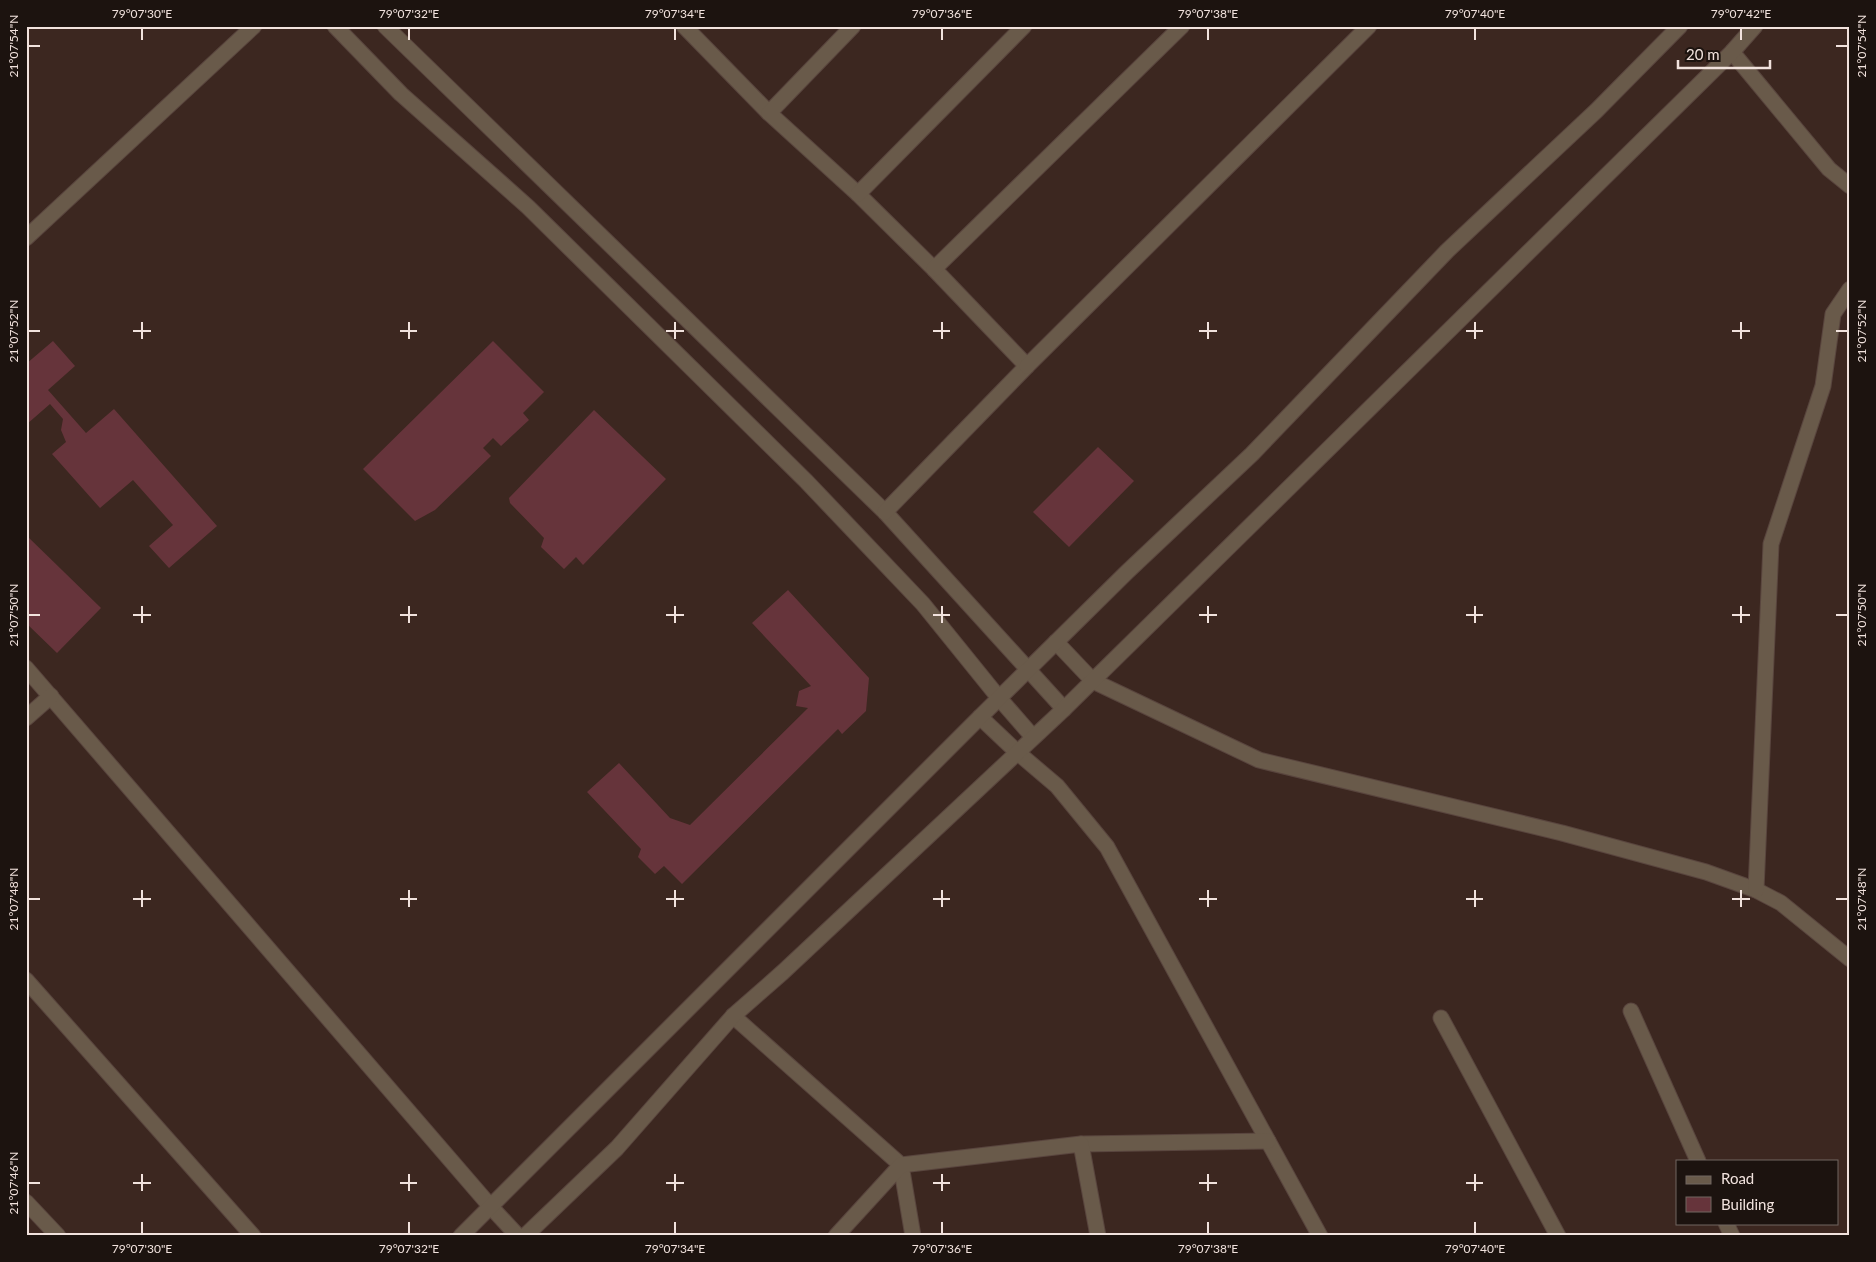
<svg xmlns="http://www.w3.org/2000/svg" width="1876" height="1262" font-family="Lato,sans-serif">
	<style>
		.building { fill: #66343b }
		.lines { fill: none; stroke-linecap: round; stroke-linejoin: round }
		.minor-casing { stroke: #59453e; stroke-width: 17 }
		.minor { stroke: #695a4a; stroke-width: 15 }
		.ticks { fill: none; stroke: #f1e2dd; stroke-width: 2 }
		.neatline { fill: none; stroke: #f1e2dd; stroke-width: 2 }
		.ticks-label { font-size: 12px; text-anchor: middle; fill: #f1e2dd }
	</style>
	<rect width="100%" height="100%" fill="#3c2720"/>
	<!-- building -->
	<g class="building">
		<path d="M53 341 75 366 48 390 86 433 114 409 217 526 169 568 149 546 173 525 133 480 100 508 52 454 66 442 61 430 63 419 50 404 27 424 26 423V364Z"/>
		<path d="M493 341 544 392 523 413 529 420 501 446 493 438 483 448 491 456 435 510 415 521 363 469Z"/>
		<path d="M594 410 666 479 583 565 576 557 564 569 541 547 544 538 510 503 509 498Z"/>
		<path d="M1098 447 1134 481 1069 547 1033 512Z"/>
		<path d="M26 535 101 608 57 653 26 623Z"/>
		<path d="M788 590 869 678 866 711 842 734 838 729 682 884 664 866 655 874 638 857 641 849 587 792 619 763 670 818 690 825 808 708 796 706 799 691 811 686 752 623Z"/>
	</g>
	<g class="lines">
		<!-- minor casing -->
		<g class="minor-casing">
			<g id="minor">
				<path d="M335 26 401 94 528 207 806 481 923 604 999 698 1033 737"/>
				<path d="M385 26 885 512 1064 709"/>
				<path d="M684 26 769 113"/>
				<path d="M853 26 769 113 858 194 934 269 1027 366 885 512"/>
				<path d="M1732 52 1829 169 1850 186"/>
				<path d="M858 194 1024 26"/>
				<path d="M26 238 254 26"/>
				<path d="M934 269 1182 26"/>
				<path d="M1027 366 1369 26"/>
				<path d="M1056 642 1093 681 1259 760 1562 833 1706 872 1756 890 1781 903 1850 959"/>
				<path d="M26 668 491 1207 518 1236"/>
				<path d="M980 717 1017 752 1057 786 1107 847 1320 1236"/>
				<path d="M26 718 51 696"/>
				<path d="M1756 890 1771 544 1823 386 1833 314 1850 289"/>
				<path d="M26 980 253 1236"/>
				<path d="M1631 1011 1698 1161"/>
				<path d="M733 1016 901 1165 913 1236"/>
				<path d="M1441 1018 1558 1236"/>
				<path d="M1081 1144 1268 1141"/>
				<path d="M26 1202 58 1236"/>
				<path d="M1726 1223 1732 1236"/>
				<path d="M461 1236 980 717 1127 572 1252 454 1447 251 1596 111 1680 26"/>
				<path d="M525 1236 617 1148 733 1016 783 972 1064 709 1732 52 1755 26"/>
				<path d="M836 1236 901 1165 1081 1144 1098 1236"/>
			</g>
		</g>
		<!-- minor -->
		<use href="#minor" class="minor"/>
	</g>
	<!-- ticks -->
	<path class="ticks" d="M142 28V40M409 28V40M675 28V40M942 28V40M1208 28V40M1475 28V40M1741 28V40M28 46H40M1836 46H1848M142 322V339M409 322V339M675 322V339M942 322V339M1208 322V339M1475 322V339M1741 322V339M28 331H40M133 331H151M400 331H417M666 331H684M933 331H950M1199 331H1217M1466 331H1483M1732 331H1750M1836 331H1848M142 606V623M409 606V623M675 606V623M942 606V623M1208 606V623M1475 606V623M1741 606V623M28 615H40M133 615H151M400 615H417M666 615H684M933 615H950M1199 615H1217M1466 615H1483M1732 615H1750M1836 615H1848M142 890V907M409 890V907M675 890V907M942 890V907M1208 890V907M1475 890V907M1741 890V907M28 899H40M133 899H151M400 899H417M666 899H684M933 899H950M1199 899H1217M1466 899H1483M1732 899H1750M1836 899H1848M142 1174V1191M409 1174V1191M675 1174V1191M942 1174V1191M1208 1174V1191M1475 1174V1191M28 1183H40M133 1183H151M400 1183H417M666 1183H684M933 1183H950M1199 1183H1217M1466 1183H1483M142 1222V1234M409 1222V1234M675 1222V1234M942 1222V1234M1208 1222V1234M1475 1222V1234"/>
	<!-- border -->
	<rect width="1876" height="1262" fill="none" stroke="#1c130f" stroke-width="55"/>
	<!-- legend -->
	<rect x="1676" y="1160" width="162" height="65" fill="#1c130f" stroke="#716661"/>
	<rect x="1686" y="1176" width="25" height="8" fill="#695a4a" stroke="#716661"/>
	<text x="1721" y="1184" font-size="15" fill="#f1e2dd">Road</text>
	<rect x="1686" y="1197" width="25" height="15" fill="#66343b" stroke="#716661"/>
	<text x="1721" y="1210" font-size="15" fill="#f1e2dd">Building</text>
	<!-- scale -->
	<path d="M1678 60v8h92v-8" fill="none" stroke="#f1e2dd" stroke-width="2.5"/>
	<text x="1686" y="60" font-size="15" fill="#f1e2dd" stroke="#1c130f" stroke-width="4" paint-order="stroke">20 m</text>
	<rect x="28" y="28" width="1820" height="1206" class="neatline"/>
	<g class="ticks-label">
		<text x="142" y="18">79°07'30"E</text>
		<text x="409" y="18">79°07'32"E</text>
		<text x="675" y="18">79°07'34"E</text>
		<text x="942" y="18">79°07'36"E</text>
		<text x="1208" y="18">79°07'38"E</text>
		<text x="1475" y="18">79°07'40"E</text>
		<text x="1741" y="18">79°07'42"E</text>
		<text transform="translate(14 46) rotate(-90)" y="4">21°07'54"N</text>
		<text transform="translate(1862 46) rotate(-90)" y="4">21°07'54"N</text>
		<text transform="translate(14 331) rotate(-90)" y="4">21°07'52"N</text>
		<text transform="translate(1862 331) rotate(-90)" y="4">21°07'52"N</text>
		<text transform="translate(14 615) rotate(-90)" y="4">21°07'50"N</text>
		<text transform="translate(1862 615) rotate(-90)" y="4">21°07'50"N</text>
		<text transform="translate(14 899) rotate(-90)" y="4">21°07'48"N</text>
		<text transform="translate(1862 899) rotate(-90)" y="4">21°07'48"N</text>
		<text transform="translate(14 1183) rotate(-90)" y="4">21°07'46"N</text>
		<text x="142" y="1253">79°07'30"E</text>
		<text x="409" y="1253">79°07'32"E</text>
		<text x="675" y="1253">79°07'34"E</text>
		<text x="942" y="1253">79°07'36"E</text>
		<text x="1208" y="1253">79°07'38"E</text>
		<text x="1475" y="1253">79°07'40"E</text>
	</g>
</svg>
